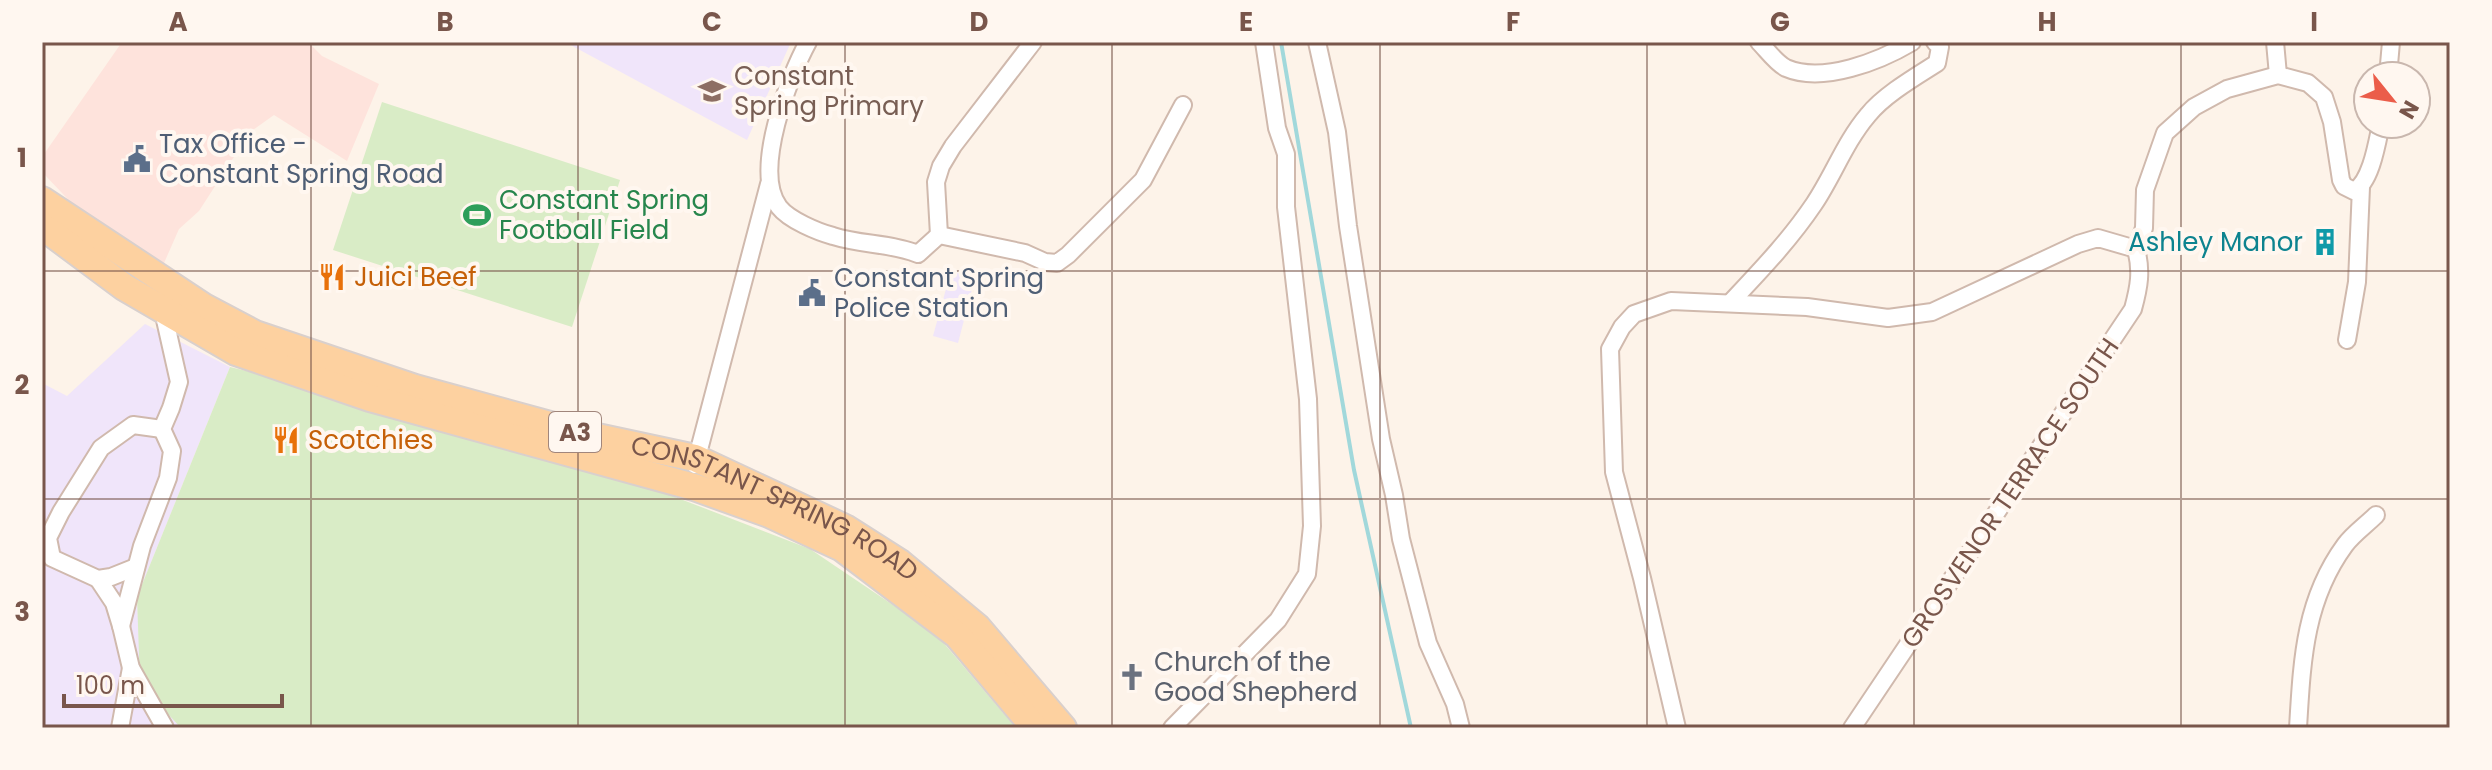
<svg xmlns="http://www.w3.org/2000/svg" width="2492" height="770" font-family="Poppins,sans-serif">
	<style>
		.commercial { fill: #fee3dc }
		.education { fill: #f0e5fa }
		.green { fill: #d9ecc6 }
		.lines { fill: none; stroke-linecap: round; stroke-linejoin: round }
		.stream { stroke: #a1d8db; stroke-width: 4 }
		.minor-casing { stroke: #d0b9ad; stroke-width: 20 }
		.primary-casing { stroke: #d9d0cd; stroke-width: 30 }
		.minor { stroke: #fff; stroke-width: 16 }
		.primary { stroke: #fdd1a0; stroke-width: 26 }
		.grid { fill: none; stroke: #79564b; stroke-width: 2; stroke-opacity: 0.55 }
		.labels { text-anchor: middle; dominant-baseline: central; stroke-width: 8; stroke-linejoin: round; paint-order: stroke }
		.shield { fill: #fff7f0; stroke: #a1867c; stroke-width: 2 }
		.shield-label { font-size: 24px; font-weight: bold; fill: #79564b }
		.education-label { font-size: 26px; fill: #785e54; stroke: #fff7f0; text-anchor: start }
		.service-label { font-size: 26px; fill: #4e5e75; stroke: #fff7f0; text-anchor: start }
		.leisure-label { font-size: 26px; fill: #27864d; stroke: #fff7f0; text-anchor: start }
		.culture-label { font-size: 26px; fill: #0d838f; stroke: #fff7f0; text-anchor: end }
		.food-label { font-size: 26px; fill: #c56008; stroke: #fff7f0; text-anchor: start }
		.street-label { font-size: 26px; fill: #79564b; stroke: #fff7f0 }
		.worship-label { font-size: 26px; fill: #5b616d; stroke: #fff7f0; text-anchor: start }
		.neatline { fill: none; stroke: #79564b; stroke-width: 3 }
		.grid-label { font-size: 26px; text-anchor: middle; font-weight: bold; fill: #79564b }
	</style>
	<rect width="100%" height="100%" fill="#fdf3e9"/>
	<!-- commercial -->
	<path class="commercial" d="M122 42H308L322 56 379 84 347 161 274 115 250 132 199 211 179 229 157 279 140 275 42 172V157Z"/>
	<!-- education -->
	<g class="education">
		<path d="M565 42H791L747 140Z"/>
		<path d="M951 271 975 278 958 343 933 336Z"/>
		<path d="M145 324 230 367 137 597 141 684 181 728H42V383L67 396Z"/>
	</g>
	<!-- green -->
	<g class="green">
		<path d="M382 102 620 180 572 327 333 250Z"/>
		<path d="M230 367 463 422 556 451 810 549 936 634 1016 728H181L140 684 137 597Z"/>
	</g>
	<g class="lines">
		<!-- stream -->
		<path class="stream" d="M1281 42 1354 470 1411 728"/>
		<!-- minor casing -->
		<g class="minor-casing">
			<g id="minor">
				<path d="M808 42C789 77 752 171 779 207 789 220 818 232 833 236 861 245 891 243 918 254L939 235 1025 253 1045 262 1057 263 1068 255 1143 180 1183 105"/>
				<path d="M1317 42 1337 132 1348 226 1381 439 1394 495 1401 539 1428 643 1455 704 1461 728"/>
				<path d="M1759 42C1767 50 1776 63 1786 68 1823 84 1880 61 1912 42"/>
				<path d="M2275 42 2278 75"/>
				<path d="M2388 76 2391 42"/>
				<path d="M939 235 936 182 941 166 953 146 1033 42"/>
				<path d="M2136 249 2144 228 2145 190 2165 133 2194 107 2227 89 2278 75 2308 83 2324 97 2332 122 2341 180 2344 186 2354 191C2371 182 2377 143 2381 124"/>
				<path d="M1730 303C1760 271 1789 241 1814 204 1833 176 1845 142 1868 115 1884 95 1915 77 1937 63L1940 47 1935 42"/>
				<path d="M2347 340 2357 282 2361 187"/>
				<path d="M695 465 769 184"/>
				<path d="M136 567 111 577 98 579 52 558 48 538 61 512 101 448 133 425 162 429"/>
				<path d="M98 579 114 603 121 626 131 668 165 728"/>
				<path d="M121 626 142 546 168 478 172 451 162 429 171 408 179 382 163 311"/>
				<path d="M120 728 131 668"/>
				<path d="M1172 728 1278 620 1307 574 1312 526 1308 399 1286 207V154L1277 128 1264 42"/>
				<path d="M1677 728 1642 578 1614 472 1610 349 1622 327 1634 314 1671 301 1807 307 1888 318 1932 312 2078 244 2098 238 2136 249"/>
				<path d="M1852 728 2133 309C2139 287 2142 271 2136 249"/>
				<path d="M2298 728C2302 662 2304 601 2345 545 2353 534 2366 525 2376 515"/>
			</g>
		</g>
		<!-- primary casing -->
		<g class="primary-casing">
			<g id="primary">
				<path id="s1" d="M42 200 204 307 255 334 415 388 583 434 695 458 845 528 900 563 977 627 1063 728"/>
				<path d="M42 226 124 287 236 352 370 398 694 487 769 514 842 548 957 635 1035 728"/>
			</g>
		</g>
		<!-- minor -->
		<use href="#minor" class="minor"/>
		<!-- primary -->
		<use href="#primary" class="primary"/>
	</g>
	<!-- grid -->
	<path class="grid" d="M311 42V728M578 42V728M845 42V728M1112 42V728M1380 42V728M1647 42V728M1914 42V728M2181 42V728M42 271H2450M42 499H2450"/>
	<!-- icons -->
	<defs>
		<g id="school-bare" transform="scale(2.16)"><path d="M0-5L7-2L0 1L-7-2ZM-4 1L0 2.5L4 1V4Q0 6-4 4Z" fill="#8d6e63" stroke="#fff7f0" stroke-width="2.5" paint-order="stroke"/></g>
		<g id="civic-bare" transform="scale(2.16)"><path d="M-.6-6.5H3V-4.5H.6V-3L4-1V1h2V6H-6V1h2V-1L-.6-3ZM-1.2 2.5V6h2.4V2.5Z" fill="#5c6f8a" stroke="#fff7f0" stroke-width="2.5" paint-order="stroke"/></g>
		<g id="stadium-bare" transform="scale(2.16)"><path d="M0-5a6.5 5 0 1 0 0 10a6.5 5 0 1 0 0-10ZM-3.5-1.8h7v3.6h-7Z" fill="#2e9e5b" stroke="#fff7f0" stroke-width="2.5" paint-order="stroke"/></g>
		<g id="building-bare" transform="scale(2.16)"><path d="M-4-6H4V6H1V3H-1V6H-4ZM-2.5-4.3h1.7v1.8h-1.7ZM.8-4.3h1.7v1.8H.8ZM-2.5-1h1.7V.8h-1.7ZM.8-1h1.7V.8H.8Z" fill="#0f9aa8" stroke="#fff7f0" stroke-width="2.5" paint-order="stroke"/></g>
		<g id="restaurant-bare" transform="scale(2.16)"><path d="M-5-6h1v4h1v-4h1v4h1v-4h1v5L-1.5 .5V6h-2V.5L-5-1ZM5-6V6H3V1.5H1.5Q1.5-4 5-6Z" fill="#e8710a" stroke="#fff7f0" stroke-width="2.5" paint-order="stroke"/></g>
		<g id="church-bare" transform="scale(2.16)"><path d="M-1.2-6h2.4v3.5h3.3v2.4h-3.3V6h-2.4V-.1h-3.3v-2.4h3.3Z" fill="#6b7280" stroke="#fff7f0" stroke-width="2.5" paint-order="stroke"/></g>
	</defs>
	<g fill-rule="evenodd">
		<use href="#school-bare" x="712" y="91"/>
		<use href="#civic-bare" x="137" y="159"/>
		<use href="#stadium-bare" x="477" y="215"/>
		<use href="#building-bare" x="2325" y="242"/>
		<use href="#restaurant-bare" x="332" y="277"/>
		<use href="#civic-bare" x="812" y="293"/>
		<use href="#restaurant-bare" x="286" y="440"/>
		<use href="#church-bare" x="1132" y="677"/>
	</g>
	<g class="labels">
		<!-- shield labels -->
		<rect class="shield" x="549" y="412" width="52" height="40" rx="6"/>
		<g class="shield-label">
			<text x="575" y="432">A3</text>
		</g>
		<!-- education labels -->
		<g class="education-label">
			<text x="734" y="76">Constant<tspan x="734" dy="30">Spring Primary</tspan></text>
		</g>
		<!-- service labels -->
		<g class="service-label">
			<text x="159" y="144">Tax Office -<tspan x="159" dy="30">Constant Spring Road</tspan></text>
			<text x="834" y="278">Constant Spring<tspan x="834" dy="30">Police Station</tspan></text>
		</g>
		<!-- leisure labels -->
		<g class="leisure-label">
			<text x="499" y="200">Constant Spring<tspan x="499" dy="30">Football Field</tspan></text>
		</g>
		<!-- culture labels -->
		<g class="culture-label">
			<text x="2303" y="242">Ashley Manor</text>
		</g>
		<!-- food labels -->
		<g class="food-label">
			<text x="354" y="277">Juici Beef</text>
			<text x="308" y="440">Scotchies</text>
		</g>
		<!-- street labels -->
		<g class="street-label">
			<text transform="translate(2010 493) rotate(-56)">GROSVENOR TERRACE SOUTH</text>
			<text stroke="none"><textPath href="#s1" startOffset="802">CONSTANT SPRING ROAD</textPath></text>
		</g>
		<!-- worship labels -->
		<g class="worship-label">
			<text x="1154" y="662">Church of the<tspan x="1154" dy="30">Good Shepherd</tspan></text>
		</g>
	</g>
	<!-- border -->
	<rect width="2492" height="770" fill="none" stroke="#fff7f0" stroke-width="88"/>
	<!-- north arrow -->
	<g transform="translate(2392 100) rotate(120)"><circle r="38" fill="#fff7f0" stroke="#c9b7ae" stroke-width="2"/>
	<path d="M0-6L14 30L0 20L-14 30Z" fill="#eb5d4a"/>
	<text y="-12" font-size="22" font-weight="bold" text-anchor="middle" fill="#79564b">N</text>
	</g>
	<!-- scale -->
	<path d="M64 694v12h218v-12" fill="none" stroke="#79564b" stroke-width="4"/>
	<text x="76" y="694" font-size="24" fill="#79564b" stroke="#fff7f0" stroke-width="6" paint-order="stroke">100 m</text>
	<rect x="44" y="44" width="2404" height="682" class="neatline"/>
	<g class="grid-label">
		<text x="178" y="31">A</text>
		<text x="445" y="31">B</text>
		<text x="712" y="31">C</text>
		<text x="979" y="31">D</text>
		<text x="1246" y="31">E</text>
		<text x="1513" y="31">F</text>
		<text x="1780" y="31">G</text>
		<text x="2047" y="31">H</text>
		<text x="2314" y="31">I</text>
		<text x="22" y="167">1</text>
		<text x="22" y="394">2</text>
		<text x="22" y="621">3</text>
	</g>
</svg>
